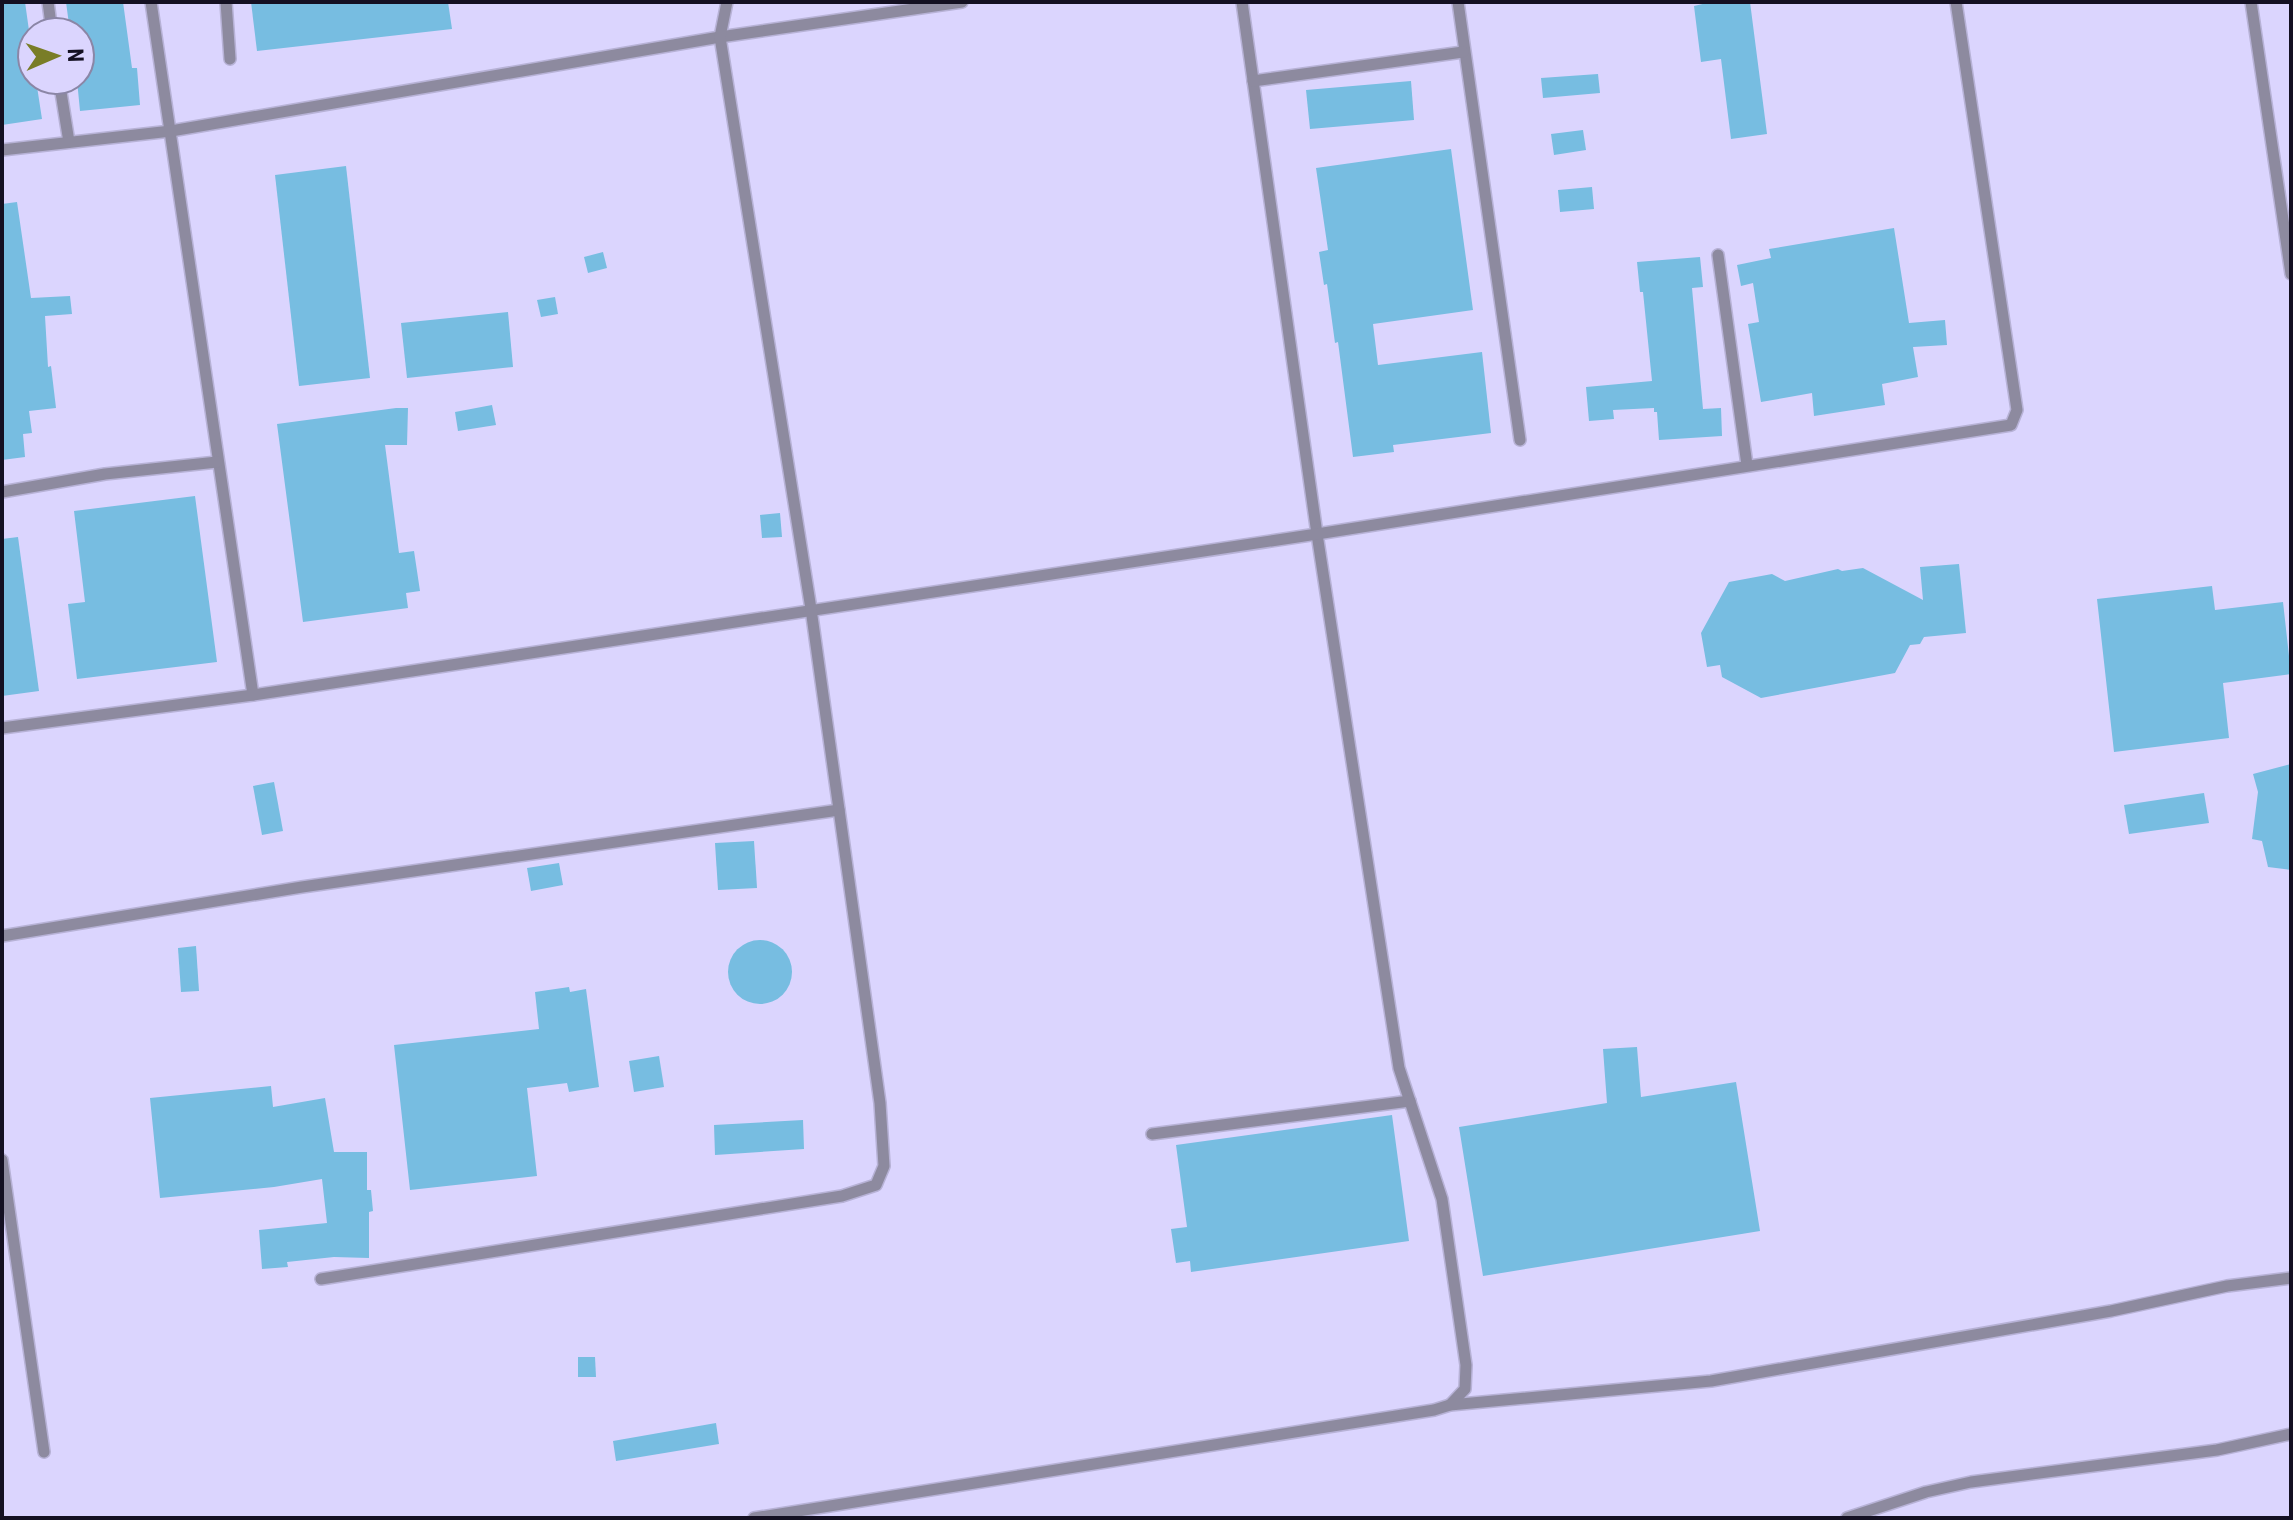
<svg xmlns="http://www.w3.org/2000/svg" width="2293" height="1520" font-family="'Roboto Condensed',sans-serif">
	<style>
		.building { fill: #77bde1 }
		.lines { fill: none; stroke-linecap: round; stroke-linejoin: round }
		.service-casing { stroke: #b7b2d6; stroke-width: 14 }
		.service { stroke: #8d8a9f; stroke-width: 11 }
	</style>
	<rect width="100%" height="100%" fill="#dbd5fe"/>
	<!-- building -->
	<g class="building">
		<path d="M2 2H25L32 52V80H36L42 119 2 125Z"/>
		<path d="M66 2H123L132 68H137L140 105 80 111 77 80H80V32H70Z"/>
		<path d="M251 2H448L452 29 257 51Z"/>
		<path d="M1711 2H1750L1767 134 1731 139 1721 59 1701 62 1694 6Z"/>
		<path d="M1598 74 1600 93 1543 98 1541 78Z"/>
		<path d="M1411 81 1414 120 1310 129 1306 90Z"/>
		<path d="M1583 130 1586 150 1554 155 1551 134Z"/>
		<path d="M1451 149 1473 310 1373 324 1378 365 1482 352 1491 433 1393 445 1394 452 1353 457 1338 342 1335 343 1327 284 1324 285 1319 252 1328 250 1316 168Z"/>
		<path d="M346 166 370 378 299 386 275 175Z"/>
		<path d="M1592 187 1594 209 1560 212 1558 190Z"/>
		<path d="M17 202 31 298 70 296 72 314 45 316 48 367 51 366 56 408 29 411 32 433 23 434 25 457 2 460V204Z"/>
		<path d="M1894 228 1909 323 1945 320 1947 345 1913 347 1918 377 1882 384 1885 405 1814 416 1812 393 1761 402 1748 324 1759 322 1753 283 1741 286 1737 265 1771 258 1769 249Z"/>
		<path d="M603 252 607 268 588 273 584 257Z"/>
		<path d="M1700 257 1703 287 1692 288 1703 409 1721 408 1722 436 1659 440 1657 412H1654V408L1613 410 1614 419 1589 421 1586 387 1652 381 1643 292H1640L1637 262Z"/>
		<path d="M555 297 558 314 541 317 537 300Z"/>
		<path d="M508 312 513 367 407 378 401 323Z"/>
		<path d="M492 405 496 425 458 431 455 412Z"/>
		<path d="M396 408H408L407 445H385L399 553 414 551 420 591 406 593 408 608 303 622 277 424Z"/>
		<path d="M195 496 217 662 77 679 68 604 85 602 74 511Z"/>
		<path d="M780 513 782 537 762 538 760 515Z"/>
		<path d="M18 537 39 691 2 696V539Z"/>
		<path d="M1959 564 1966 633 1924 637 1920 644 1910 645 1895 673 1761 698 1722 677 1720 665 1707 667 1701 633 1729 582 1772 574 1785 581 1838 569 1842 571 1863 568 1923 600 1920 567Z"/>
		<path d="M2212 586 2215 610 2283 602 2291 674 2223 683 2229 738 2114 752 2097 599Z"/>
		<path d="M2291 764V870L2268 867 2262 841 2252 839 2258 792 2253 774Z"/>
		<path d="M274 782 283 831 262 835 253 786Z"/>
		<path d="M2204 793 2209 823 2129 834 2124 805Z"/>
		<path d="M754 841 757 888 718 890 715 843Z"/>
		<path d="M559 863 563 885 531 891 527 868Z"/>
		<circle cx="760" cy="972" r="32"/>
		<path d="M196 946 199 991 181 992 178 948Z"/>
		<path d="M569 987 570 992 586 989 599 1087 569 1092 567 1083 527 1088 537 1176 410 1190 394 1045 539 1029 535 992Z"/>
		<path d="M1637 1047 1641 1097 1736 1082 1760 1231 1483 1276 1459 1127 1607 1103 1603 1049Z"/>
		<path d="M659 1056 664 1087 634 1092 629 1061Z"/>
		<path d="M271 1086 273 1107 325 1098 334 1152H367V1190H371L373 1211 369 1212V1258L334 1257 287 1262 288 1267 262 1269 259 1230 327 1223 322 1179 274 1187 160 1198 150 1098Z"/>
		<path d="M1392 1115 1409 1241 1191 1272 1190 1261 1176 1263 1171 1229 1187 1227 1176 1145Z"/>
		<path d="M803 1120 804 1149 715 1155 714 1125Z"/>
		<path d="M578 1357H595L596 1377H578Z"/>
		<path d="M716 1423 719 1444 616 1461 613 1441Z"/>
	</g>
	<g class="lines">
		<!-- service casing -->
		<g class="service-casing">
			<g id="service">
				<path d="M48 2 52 32"/>
				<path d="M151 2 253 695"/>
				<path d="M226 2 230 59"/>
				<path d="M1242 2 1317 534 1399 1068 1442 1199 1466 1365 1465 1389 1450 1405"/>
				<path d="M1458 2 1520 440"/>
				<path d="M2251 2 2291 274"/>
				<path d="M59 80 69 142"/>
				<path d="M1253 81 1463 52"/>
				<path d="M2 150 171 131 720 37 962 2"/>
				<path d="M1718 255 1747 465"/>
				<path d="M2 492 105 474 217 462"/>
				<path d="M2 728 253 695 1317 534 2011 425 2017 410 1956 2"/>
				<path d="M2 936 302 887 839 810"/>
				<path d="M1152 1134 1410 1101"/>
				<path d="M2 1160 44 1452"/>
				<path d="M321 1279 842 1196 876 1185 884 1166 880 1103 811 609 720 37 727 2"/>
				<path d="M754 1518 1434 1410 1450 1405 1711 1381 2111 1311 2227 1286 2291 1278"/>
				<path d="M1847 1518 1926 1492 1971 1482 2217 1450 2291 1434"/>
			</g>
		</g>
		<!-- service -->
		<use href="#service" class="service"/>
	</g>
	<!-- border -->
	<rect width="2293" height="1520" fill="none" stroke="#141022" stroke-width="8"/>
	<!-- north arrow -->
	<g transform="translate(56 56) rotate(88)"><circle r="38" fill="#dbd5fe" stroke="#8b86a6" stroke-width="2"/>
	<path d="M0-6L14 30L0 20L-14 30Z" fill="#797d27"/>
	<text y="-12" font-size="22" font-weight="bold" text-anchor="middle" fill="#141022">N</text>
	</g>
</svg>
